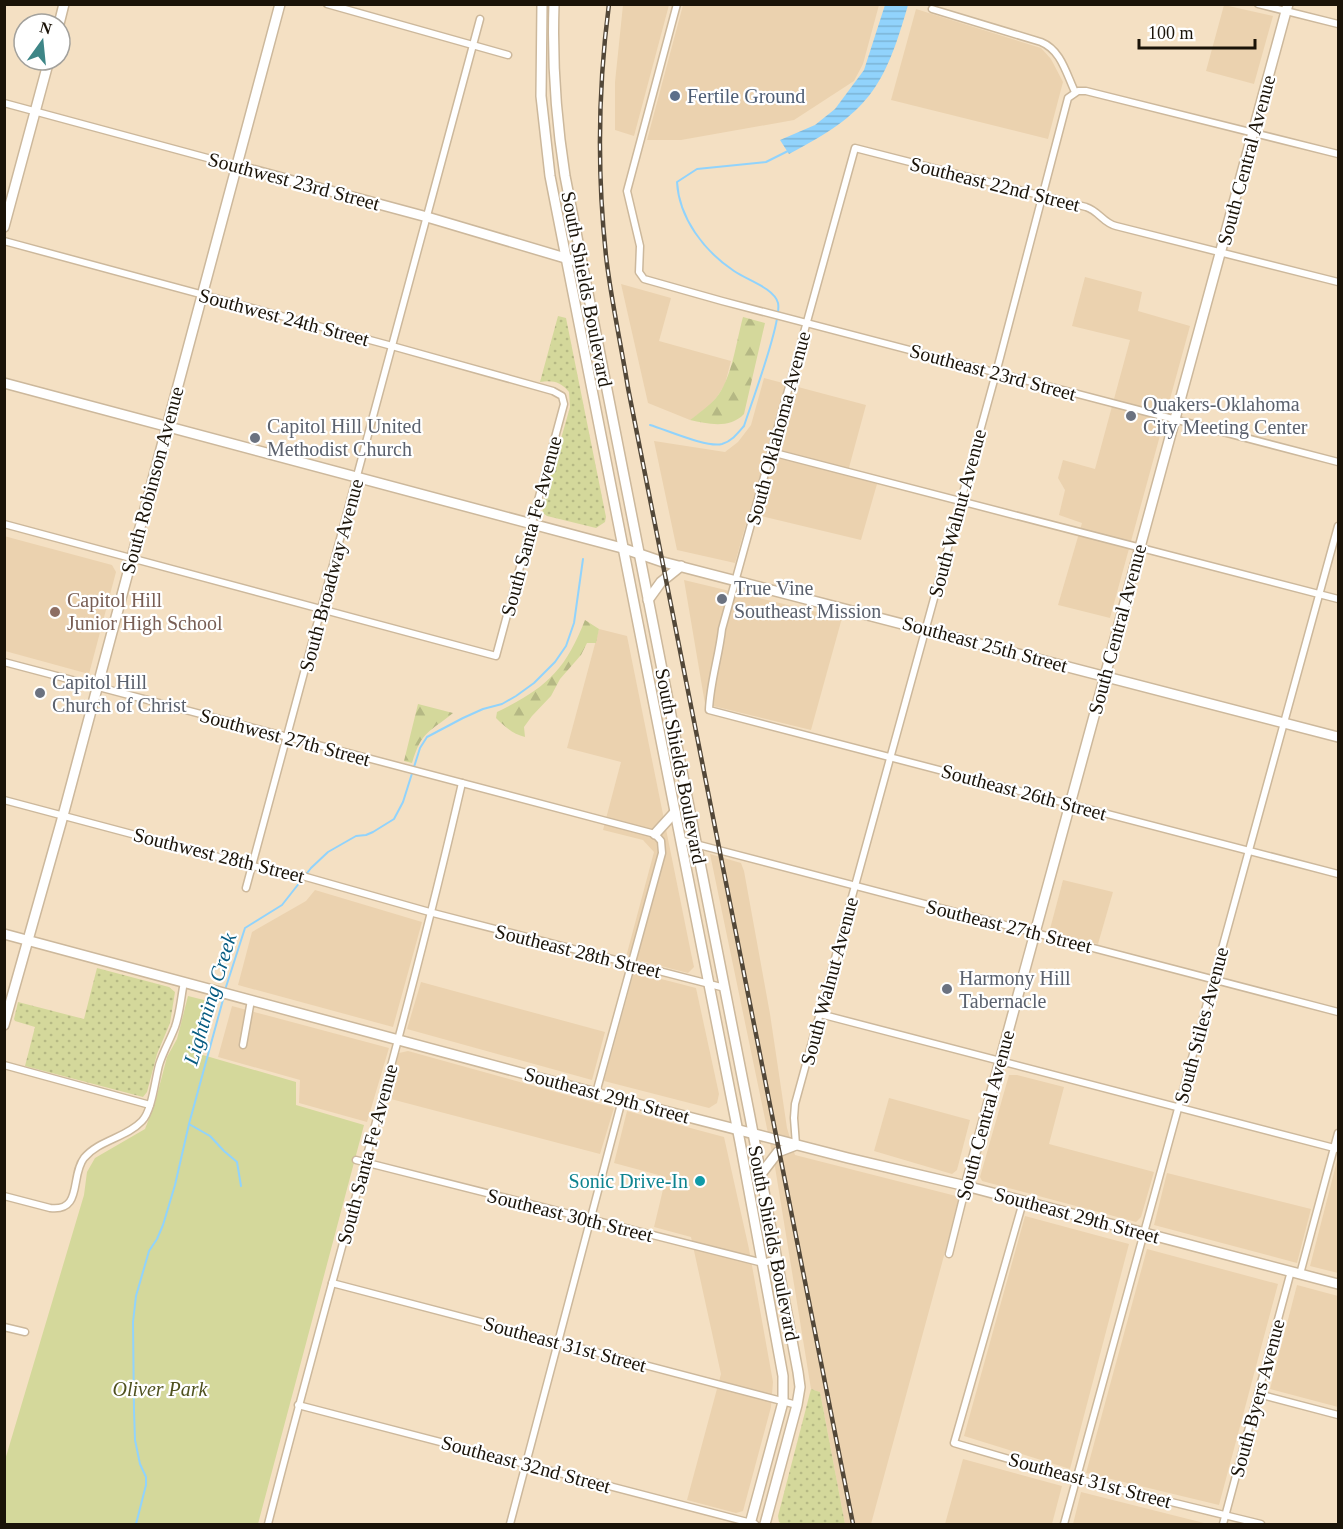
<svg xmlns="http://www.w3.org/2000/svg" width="1343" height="1529" font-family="Georgia,serif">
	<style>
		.built { fill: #ebd2af }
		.grass { fill: url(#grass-dots) }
		.forest { fill: url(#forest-firs) }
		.park { fill: #d4d89b }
		.water { fill: url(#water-rules) }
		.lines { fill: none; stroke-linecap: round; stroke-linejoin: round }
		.stream { stroke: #91d3fc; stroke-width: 2 }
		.street-casing { stroke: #ccb89c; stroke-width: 9 }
		.secondary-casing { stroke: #ccb89c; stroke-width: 12 }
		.primary-casing { stroke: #ccb89c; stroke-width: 12 }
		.street { stroke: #fff; stroke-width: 6 }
		.secondary { stroke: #fff; stroke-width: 9 }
		.primary { stroke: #fff; stroke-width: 9 }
		.rail-casing { stroke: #534839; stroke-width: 4.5 }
		.rail { stroke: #fff; stroke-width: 2; stroke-dasharray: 7; stroke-linecap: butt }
		.service-dot { fill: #5c6f8a; stroke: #fff; stroke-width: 2 }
		.worship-dot { fill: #6b7280; stroke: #fff; stroke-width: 2 }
		.education-dot { fill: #8d6e63; stroke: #fff; stroke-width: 2 }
		.culture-dot { fill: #0f9aa8; stroke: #fff; stroke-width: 2 }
		.labels { text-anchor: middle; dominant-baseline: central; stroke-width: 4.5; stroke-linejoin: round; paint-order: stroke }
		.service-label { font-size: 20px; fill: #4e5e75; stroke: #fff; text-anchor: start }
		.street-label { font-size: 20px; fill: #1a1308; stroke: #fff }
		.worship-label { font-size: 20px; fill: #5b616d; stroke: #fff; text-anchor: start }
		.education-label { font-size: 20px; fill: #785e54; stroke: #fff; text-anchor: start }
		.culture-label { font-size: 20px; fill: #0d838f; stroke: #fff; text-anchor: end }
		.park-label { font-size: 20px; font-style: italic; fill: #4f511f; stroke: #fff }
		.water-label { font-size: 21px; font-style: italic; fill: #065b81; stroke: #fff }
	</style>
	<defs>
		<pattern id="grass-dots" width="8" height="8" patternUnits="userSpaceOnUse" patternTransform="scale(1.5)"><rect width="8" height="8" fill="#d4d89b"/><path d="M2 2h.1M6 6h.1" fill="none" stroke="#b5b884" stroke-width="1.8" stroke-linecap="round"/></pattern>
		<pattern id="forest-firs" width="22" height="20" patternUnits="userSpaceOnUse" patternTransform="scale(1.5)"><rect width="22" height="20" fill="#d4d89b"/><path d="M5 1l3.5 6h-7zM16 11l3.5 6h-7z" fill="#b5b884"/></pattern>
		<pattern id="water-rules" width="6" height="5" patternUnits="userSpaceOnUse" patternTransform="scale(1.5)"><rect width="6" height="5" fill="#91d3fc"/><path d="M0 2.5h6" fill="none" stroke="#7cb4d6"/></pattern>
	</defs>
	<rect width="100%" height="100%" fill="#f4e0c3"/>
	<!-- built -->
	<g class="built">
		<path d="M623 5H669L634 136 615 130V82Z"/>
		<path d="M683 5V4L879 5 863 64 854 81 794 120 681 140H647Z"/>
		<path d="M1224 5 1273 16 1254 84 1206 71Z"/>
		<path d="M916 9 1041 48 1051 59 1063 82 1048 139 891 100Z"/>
		<path d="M1085 277 1142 292 1138 311 1190 326 1110 618 1058 605 1082 523 1059 515 1065 490 1058 478 1063 460 1095 469 1130 340 1072 326Z"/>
		<path d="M621 284 671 298 659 341 731 361 725 384 717 397 706 409 690 420 648 403Z"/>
		<path d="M764 378 866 405 847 475 877 484 861 540 749 513 735 563 677 550 654 441 725 452 738 442 751 425Z"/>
		<path d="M4 536 112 565 116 572 89 674 5 651Z"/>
		<path d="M684 580 842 618 811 730 705 704Z"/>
		<path d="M599 629 627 636 691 953 694 967 688 973 626 957 654 852 643 840 603 830 621 762 567 748Z"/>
		<path d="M710 854 741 863 744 871 770 1014 787 1128 795 1155 960 1197 871 1524H845L820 1392 811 1389 775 1167Z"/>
		<path d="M1063 880 1113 892 1098 944 1054 933 1050 929Z"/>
		<path d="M315 890 422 922 393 1027 238 985 252 932 306 901Z"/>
		<path d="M634 972 696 988 719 1094 717 1103 709 1108 604 1081Z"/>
		<path d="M421 982 605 1032 592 1080 407 1029Z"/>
		<path d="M232 1006 389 1048 367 1122 299 1103 300 1080 218 1057Z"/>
		<path d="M408 1051 614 1108 600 1154 387 1098 399 1053Z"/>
		<path d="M1009 1075H1017L1064 1087 1049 1144 1154 1172 1141 1217 1136 1222 982 1181 980 1177Z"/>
		<path d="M889 1098 970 1120 957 1170 952 1174 874 1151Z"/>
		<path d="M627 1111 724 1137 749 1249 773 1382 771 1407 743 1511 736 1513 687 1500 721 1374 691 1237 654 1227 666 1177 614 1163Z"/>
		<path d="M1338 1157V1273L1310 1266Z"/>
		<path d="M1167 1173 1311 1209 1297 1263 1154 1225Z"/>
		<path d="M1025 1216 1129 1244 1070 1469 964 1436Z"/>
		<path d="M1147 1249 1278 1284 1219 1505 1086 1473Z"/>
		<path d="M1297 1285 1338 1296V1407L1270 1389Z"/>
		<path d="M963 1459 1062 1486 1052 1524H945Z"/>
		<path d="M1081 1492 1208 1524H1073Z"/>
	</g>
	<!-- grass -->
	<g class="grass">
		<path d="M558 316 566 318 606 517 605 522 596 528 547 516 543 513 542 506 570 407 569 392C561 382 553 380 540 382Z"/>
		<path d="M97 968 169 987 175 992 170 1023 157 1054 147 1092 143 1097 25 1066 35 1027 15 1021 14 1019 18 1002 84 1019Z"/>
		<path d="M811 1389 820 1392 845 1524H782L779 1522 778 1516Z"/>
	</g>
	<!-- forest -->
	<g class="forest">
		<path d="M743 317 765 323 744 414C730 429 708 424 690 420 699 413 708 407 716 398 732 379 736 342 743 317Z"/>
		<path d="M585 620 599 629 596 643H587L581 655 560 679 551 696 532 716 524 727 525 737C513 734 505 727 496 718L497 712C546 688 565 671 585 620Z"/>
		<path d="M418 704 453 713C429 733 422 730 412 763L404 761Z"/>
	</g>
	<!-- park -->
	<path class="park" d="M188 996 208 1001 196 1053 296 1082V1105L364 1125 258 1524H5V1460L84 1195 87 1172 95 1158 145 1129 155 1103 167 1057 177 1039Z"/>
	<!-- water -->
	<path class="water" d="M885 5H908C884 89 868 113 789 154L780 140 815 125 835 109 864 70Z"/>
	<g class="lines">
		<!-- stream -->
		<g class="stream">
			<path d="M650 425C667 430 707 448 722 444 732 441 738 433 744 426 751 404 782 321 778 303 774 288 747 280 734 271 704 251 679 218 677 182L697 169 766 162 788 151"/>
			<path d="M225 990 245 928 282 905 311 868 328 852 356 836 366 835 373 832 394 819 403 802 420 748 427 737 463 718 483 709 502 704 516 696 534 683 555 662 566 646 574 623 583 559"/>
			<path d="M189 1124 210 1136 224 1151 237 1162 241 1186"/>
			<path d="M136 1524 146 1485V1477L140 1464 135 1440 134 1411 133 1322 136 1296 149 1251 157 1239 163 1225 175 1185 189 1124 224 996"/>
		</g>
		<!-- street casing -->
		<g class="street-casing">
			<g id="street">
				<path d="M327 4 508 55"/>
				<path d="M677 4 627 191 640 246 639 272 644 279 722 301 1338 462"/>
				<path d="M1258 4 1338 24"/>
				<path d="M932 9 1041 42C1061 50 1066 73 1075 92"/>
				<path d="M4 103 237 166"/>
				<path d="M4 241 392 346 553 391 562 396 564 404 496 656 4 524"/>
				<path d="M1338 282 1116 226C1103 223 1099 211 1086 207L855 148 722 629C719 656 710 683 709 710L1338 874"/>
				<path d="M771 452 1338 599"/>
				<path d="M4 662 655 834 661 841 662 853 596 1093"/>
				<path d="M4 800 252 866 306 877 433 913 725 988"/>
				<path d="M680 840 1338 1012"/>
				<path d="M246 888 480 19"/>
				<path d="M820 1014 1338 1149"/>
				<path d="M243 1045 251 1000"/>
				<path d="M4 1065 150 1105"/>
				<path d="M796 1145 794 1118 795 1104 996 373 1068 98 1078 91H1086L1338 154"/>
				<path d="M356 1160 763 1263 777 1259"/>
				<path d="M4 1196 50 1208C83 1212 70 1176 84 1158 99 1140 126 1138 142 1121 152 1111 155 1080 159 1065 163 1052 170 1040 175 1027 180 1013 181 997 184 982"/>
				<path d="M1023 1202 954 1443 1077 1479 1261 1524"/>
				<path d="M949 1254 966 1186"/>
				<path d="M1300 1274 1338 1133"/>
				<path d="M332 1283 797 1405"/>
				<path d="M4 1327 25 1332"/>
				<path d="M1258 1394 1338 1415"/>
				<path d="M298 1405 755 1524"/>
				<path d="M268 1524C331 1277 405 1032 462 783"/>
				<path d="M510 1524 622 1100"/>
				<path d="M1064 1524 1338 526"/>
				<path d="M1223 1524 1291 1271"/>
			</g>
		</g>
		<!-- secondary casing -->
		<g class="secondary-casing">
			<g id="secondary">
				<path d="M59 24 64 4"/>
				<path d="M237 166 427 217 582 263"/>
				<path d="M4 227 49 60"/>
				<path d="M4 383 622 548 663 562 1338 737"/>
				<path d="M4 934 622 1100 848 1158 966 1186 1338 1284"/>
				<path d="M4 1025 61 823 280 4"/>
				<path d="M966 1186 1288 4"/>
			</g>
		</g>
		<!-- primary casing -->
		<g class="primary-casing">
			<g id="primary">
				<path d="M542 4 541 96 550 176 740 1142 783 1376V1402L750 1524"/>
				<path d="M554 4C552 62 556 119 565 176L750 1117 798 1372 800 1387 797 1405 765 1524"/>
				<path d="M648 600 661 582 681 566"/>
				<path d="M655 834 675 812"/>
				<path d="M761 1174 778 1152 796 1145"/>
			</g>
		</g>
		<!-- street -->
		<use href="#street" class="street"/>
		<!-- secondary -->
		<use href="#secondary" class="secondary"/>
		<!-- primary -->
		<use href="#primary" class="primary"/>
		<!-- rail casing -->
		<g class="rail-casing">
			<path id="rail" d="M609 4C598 88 597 172 606 256 611 300 621 344 628 388L853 1524"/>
		</g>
		<!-- rail -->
		<use href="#rail" class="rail"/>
	</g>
	<!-- markers -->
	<circle class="service-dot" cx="675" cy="96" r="6"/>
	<g class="worship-dot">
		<circle cx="1131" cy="416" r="6"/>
		<circle cx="255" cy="438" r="6"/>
		<circle cx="722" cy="599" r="6"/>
		<circle cx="40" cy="693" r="6"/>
		<circle cx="947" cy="989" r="6"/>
	</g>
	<circle class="education-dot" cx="55" cy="612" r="6"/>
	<circle class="culture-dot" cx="700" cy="1181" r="6"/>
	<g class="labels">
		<!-- service labels -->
		<g class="service-label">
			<text x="687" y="96">Fertile Ground</text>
		</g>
		<!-- street labels -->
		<g class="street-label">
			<text transform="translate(1246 160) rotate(-75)">South Central Avenue</text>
			<text transform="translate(294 181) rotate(15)">Southwest 23rd Street</text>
			<text transform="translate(995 184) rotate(14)">Southeast 22nd Street</text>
			<text transform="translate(587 289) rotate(79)">South Shields Boulevard</text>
			<text transform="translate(284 317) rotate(15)">Southwest 24th Street</text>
			<text transform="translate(993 372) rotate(15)">Southeast 23rd Street</text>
			<text transform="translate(778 428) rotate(-75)">South Oklahoma Avenue</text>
			<text transform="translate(152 480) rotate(-75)">South Robinson Avenue</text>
			<text transform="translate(957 513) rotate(-75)">South Walnut Avenue</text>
			<text transform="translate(531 526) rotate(-75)">South Santa Fe Avenue</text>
			<text transform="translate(331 575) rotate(-75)">South Broadway Avenue</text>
			<text transform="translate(1117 629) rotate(-75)">South Central Avenue</text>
			<text transform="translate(985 644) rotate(15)">Southeast 25th Street</text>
			<text transform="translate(285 737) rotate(15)">Southwest 27th Street</text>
			<text transform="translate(681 766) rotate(79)">South Shields Boulevard</text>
			<text transform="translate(1024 792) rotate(15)">Southeast 26th Street</text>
			<text transform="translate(219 855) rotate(14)">Southwest 28th Street</text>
			<text transform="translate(1009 926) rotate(14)">Southeast 27th Street</text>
			<text transform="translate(578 951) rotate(14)">Southeast 28th Street</text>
			<text transform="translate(829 981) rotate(-75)">South Walnut Avenue</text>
			<text transform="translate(1201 1025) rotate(-75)">South Stiles Avenue</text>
			<text transform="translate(607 1095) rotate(15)">Southeast 29th Street</text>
			<text transform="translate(985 1115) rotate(-75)">South Central Avenue</text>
			<text transform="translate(367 1154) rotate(-75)">South Santa Fe Avenue</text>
			<text transform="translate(570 1215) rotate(14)">Southeast 30th Street</text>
			<text transform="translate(1077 1215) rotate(15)">Southeast 29th Street</text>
			<text transform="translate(774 1243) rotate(79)">South Shields Boulevard</text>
			<text transform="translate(565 1344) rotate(15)">Southeast 31st Street</text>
			<text transform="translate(1257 1398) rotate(-75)">South Byers Avenue</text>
			<text transform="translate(526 1464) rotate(15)">Southeast 32nd Street</text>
			<text transform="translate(1090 1480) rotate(15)">Southeast 31st Street</text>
		</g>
		<!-- worship labels -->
		<g class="worship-label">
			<text x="1143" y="404">Quakers-Oklahoma<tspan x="1143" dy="23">City Meeting Center</tspan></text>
			<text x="267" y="426">Capitol Hill United<tspan x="267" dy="23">Methodist Church</tspan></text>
			<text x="734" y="588">True Vine<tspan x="734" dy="23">Southeast Mission</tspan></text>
			<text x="52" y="682">Capitol Hill<tspan x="52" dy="23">Church of Christ</tspan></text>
			<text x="959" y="978">Harmony Hill<tspan x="959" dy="23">Tabernacle</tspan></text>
		</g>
		<!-- education labels -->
		<g class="education-label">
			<text x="67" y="600">Capitol Hill<tspan x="67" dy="23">Junior High School</tspan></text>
		</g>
		<!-- culture labels -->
		<g class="culture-label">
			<text x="688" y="1181">Sonic Drive-In</text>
		</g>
		<!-- park labels -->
		<g class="park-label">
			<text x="160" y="1389">Oliver Park</text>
		</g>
		<!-- water labels -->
		<g class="water-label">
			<text transform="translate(210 999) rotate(-73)">Lightning Creek</text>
		</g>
	</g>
	<!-- border -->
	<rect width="1343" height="1529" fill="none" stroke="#1a1308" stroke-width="12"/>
	<!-- north arrow -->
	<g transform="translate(42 42) rotate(15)"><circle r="28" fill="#ffffff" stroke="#a3a19c" stroke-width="1.5"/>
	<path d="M0-4.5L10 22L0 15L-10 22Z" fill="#3e8687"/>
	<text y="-9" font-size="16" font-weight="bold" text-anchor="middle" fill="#1a1308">N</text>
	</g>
	<!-- scale -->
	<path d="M1139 39v9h116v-9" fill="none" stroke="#1a1308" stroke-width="3"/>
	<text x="1148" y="39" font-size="18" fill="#1a1308" stroke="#ffffff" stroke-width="4.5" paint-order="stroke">100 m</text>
</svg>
